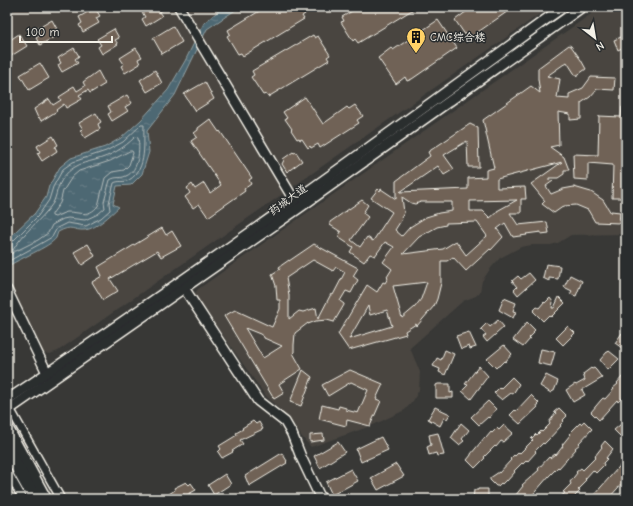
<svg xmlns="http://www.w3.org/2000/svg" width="633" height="506" font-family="'Comic Neue','LXGW WenKai TC',sans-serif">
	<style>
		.built { fill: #484540 }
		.water { fill: url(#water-ripples); stroke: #909fa2 }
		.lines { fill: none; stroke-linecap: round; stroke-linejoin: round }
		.shore { stroke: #b2bab9; stroke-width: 1 }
		.building { fill: #6f6256; stroke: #f4f1e8; fill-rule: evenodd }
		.street-casing { stroke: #f4f1e8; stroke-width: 10 }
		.secondary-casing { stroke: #f4f1e8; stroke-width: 12 }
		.highway-casing { stroke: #f4f1e8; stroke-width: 15 }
		.street { stroke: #2a2d2e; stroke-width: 7 }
		.secondary { stroke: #2a2d2e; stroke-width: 9 }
		.highway { stroke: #2a2d2e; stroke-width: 12 }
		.labels { text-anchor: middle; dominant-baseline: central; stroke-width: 3; stroke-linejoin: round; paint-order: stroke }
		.poi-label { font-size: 11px; fill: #f4f1e8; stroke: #2a2d2e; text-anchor: start }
		.street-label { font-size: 11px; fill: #f4f1e8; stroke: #2a2d2e }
	</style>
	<defs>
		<pattern id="water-ripples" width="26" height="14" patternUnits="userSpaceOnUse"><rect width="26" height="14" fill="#4e6873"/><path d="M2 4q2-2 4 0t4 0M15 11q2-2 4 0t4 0" fill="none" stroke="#687e87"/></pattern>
	</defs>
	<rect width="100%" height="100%" fill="#383836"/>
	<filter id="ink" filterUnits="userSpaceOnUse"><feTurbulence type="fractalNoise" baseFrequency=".025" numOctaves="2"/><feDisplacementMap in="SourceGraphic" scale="8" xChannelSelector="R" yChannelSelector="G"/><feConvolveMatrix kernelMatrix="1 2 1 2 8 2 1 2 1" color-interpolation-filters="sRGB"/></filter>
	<g filter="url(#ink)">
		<!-- built -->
		<g class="built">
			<path d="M19 7H550L58 351 50 354 44 353 40 349 7 277V15Z"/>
			<path d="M601 7H626V234L571 235 558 243 551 245H532L521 247 500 258 491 268 482 281 480 292 476 296 463 301 410 348 420 372 419 390 413 401 405 410 371 426 311 447 301 436 293 423 265 395 194 295 198 289Z"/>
		</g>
		<!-- water -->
		<path class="water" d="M223 7H240L207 29 175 95 147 131 149 152 142 174 131 185 117 186 113 204 119 207C110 215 98 228 85 230 72 231 73 224 58 232 57 234 57 236 56 238 50 247 18 259 7 267V243L14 233 35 213 46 197 49 186 60 167 71 158 105 147 121 138 141 120 168 90 185 61 204 23Z"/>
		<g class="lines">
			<!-- shore -->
			<g class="shore">
				<path d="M130 151H132L133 153 129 165 124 170 112 172 105 178 98 206C88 218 80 212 67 212 63 213 59 215 55 217L52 216V214L60 203 63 191 72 177 79 171 110 161Z"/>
				<path d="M7 244 11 243 38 216 49 200 53 187 63 169 73 162 106 151 123 142 141 125H144C143 142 148 169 129 180 125 183 119 180 114 183L109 203 110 210 101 218 86 226 67 223 57 228 52 237 40 244 7 262"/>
				<path d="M7 249 13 250C23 232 42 220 53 203 55 199 56 195 57 191 60 181 66 172 75 167 81 163 88 162 95 160 111 156 124 148 135 137L138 138C140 149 139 171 126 176 120 179 116 176 110 180L104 202 105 208 98 214 85 220 68 218 63 219 52 225 48 233 38 240 16 251H13V253L7 256"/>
			</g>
		</g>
		<!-- building -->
		<g class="building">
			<path d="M151 7H161L163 10 159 12 162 16 146 26 142 19 145 17 142 12Z"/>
			<path d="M266 7H301L305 14 302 16 304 19 243 56 241 53 238 54 227 36 230 34 228 30Z"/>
			<path d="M359 7H417L358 43 355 39 353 41 341 22 344 21 342 17Z"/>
			<path d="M465 7H514L468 39 455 20 467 11Z"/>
			<path d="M95 8 100 16 96 18 99 23 83 32 79 25 82 23 79 17Z"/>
			<path d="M52 20 57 29 53 31 56 36 40 45 36 38 39 36 35 30Z"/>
			<path d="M438 20 457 48 412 79 407 81 405 77 396 84 378 58 391 48 393 50Z"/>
			<path d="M173 26 182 42 162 54 153 38Z"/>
			<path d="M114 29 119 38 115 40 118 44 102 54 98 47 101 45 97 39Z"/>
			<path d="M19 34 27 46 11 56 9 52 7 53V42Z"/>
			<path d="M313 35 315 38 318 36 330 55 327 57 329 60 268 97 266 94 263 95 251 77 254 75 252 71Z"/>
			<path d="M626 35V58H625L622 48 618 50 614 40Z"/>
			<path d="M569 45 571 46 581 60 586 69 576 76 567 62 547 76 560 79 557 98 569 99V94L583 88 591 77 615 78 614 90 597 89 590 97 581 103V119L570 120V114L558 112 559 145 550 147 564 157 569 170H564V174L558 178H549V180L553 181 546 186 551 194 563 189 574 187 591 192 603 200 611 213V211L620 212 619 223 595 222 588 210 576 205 564 206 554 213 542 204 545 201 531 184 562 162 497 179V188L525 187 526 199H521V213H510L518 225 547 222 549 233 541 234V232L526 234 527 235 513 237 505 223 497 229 503 237 491 250 490 249 466 271 453 257 447 261H441V283L437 299 434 306 417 326 416 324 405 331 406 334 349 350 338 334 367 285 377 292 383 282 385 283 388 278 387 277 392 269 383 262 394 247 385 242 375 256 370 254 364 262 350 252 353 247 338 237 341 232 330 225V222L362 200 368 205 363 213 368 217 351 240 360 247 367 237 373 241 392 212 371 198 378 189 380 191 381 189 396 199V181L430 156 428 152 470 124 478 128 479 167H468L467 141 444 155 454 169 444 175 438 166 400 192 468 189V178L486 177V170L494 168 483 120 531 86 540 93 538 79V68ZM402 197 411 203 415 204 421 202H452V211L439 213 426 217 410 227 402 236 395 230 402 219 401 218 404 213ZM517 200 497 211V212L490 218 483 211H470V201ZM477 222 487 236 466 255 456 241 443 249 403 254 419 237 437 227 446 225V223ZM427 282 421 299 415 307 402 318 393 286ZM368 306 370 315 387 310 392 326 349 339Z"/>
			<path d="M74 48 79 56 75 59 78 63 62 72 58 65 61 63 58 58Z"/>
			<path d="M136 48 142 57 138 59 140 64 125 73 121 66 124 64 120 58Z"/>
			<path d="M40 63 49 78 29 90 20 75Z"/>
			<path d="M155 70 162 83 147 92 140 80Z"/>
			<path d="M98 71 105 84 90 93 88 90 79 95 82 99 66 108 64 104 56 110 57 111 41 121 39 117 38 118 34 109 49 99 53 105 61 100 59 97 70 90 69 89 74 86 77 91 85 86 83 82Z"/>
			<path d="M205 82 214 99 195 111 184 94Z"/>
			<path d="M127 95 132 103 125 107 128 111 112 121 108 114 111 112 108 106Z"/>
			<path d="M305 97 323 124 347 107 349 109 355 105 363 116 357 120 359 123 320 148 318 144 311 148 310 146 308 148 302 139 300 140 299 138 297 139 291 130 292 129 285 119 287 118 283 112Z"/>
			<path d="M622 107H626V157L624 198H612L613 165 588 163V180L574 179 573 154 598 155 599 116 621 117Z"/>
			<path d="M96 113 101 122 98 124 100 129 85 138 80 130 83 129 79 123Z"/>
			<path d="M210 119 219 132 220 131 252 178 249 180 251 184 244 189 245 191 208 217 199 204 193 208 185 197 190 193 187 188 192 184 195 189 204 183 210 193 221 185 191 141 197 137 194 133 198 130V128Z"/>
			<path d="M53 136 58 145 55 147 57 151 42 161 37 153 40 152 37 146Z"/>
			<path d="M293 152 294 153 296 152 302 161 287 172 282 164 284 160 283 159Z"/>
			<path d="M162 228 166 235 172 231 181 246 161 257 157 251 110 279 118 291 103 300 92 282 102 276 98 267Z"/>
			<path d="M88 244 95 256 82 265 74 252Z"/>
			<path d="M314 244 358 268 353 276 358 280 351 293 346 291 340 301 344 304V305L334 322 327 320 316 321 308 324V323L295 333 294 345V352L293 353 302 369 279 384 284 393 274 399 224 316 235 310 272 327 280 309V300H277L276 286 272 274 280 269 279 267 289 260V261ZM313 260 333 271 336 267 345 272 333 295 331 294 318 319 316 308 303 312 299 311 289 319V295L286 278ZM245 328 260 334 264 337V338L282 346 263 358Z"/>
			<path d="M546 264 560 266 558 279 549 278V281L543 278Z"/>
			<path d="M529 273 535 280 518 295 514 290 517 287 512 281 518 276 521 279Z"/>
			<path d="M570 275 582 281 576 296 570 294 572 291 564 287Z"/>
			<path d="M559 297 565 303 551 317 550 316 549 317 548 316 543 321 533 311 537 307 539 308 544 302 545 303 550 298 553 302 552 308H554Z"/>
			<path d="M504 298 516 303 513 311 516 312 513 318 499 310Z"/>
			<path d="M498 320 504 327 487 342 483 337 486 335 481 329 487 323 490 327Z"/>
			<path d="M527 322 535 330 533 332 534 333 529 338 530 339 523 347 513 340Z"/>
			<path d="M568 326 575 333 563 345 556 338Z"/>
			<path d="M469 332 476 347 470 349 469 346 461 349 456 336Z"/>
			<path d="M622 333 626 335V351L615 343Z"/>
			<path d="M504 345 512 354 505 362 504 361 499 366H498L496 368 487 359Z"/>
			<path d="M541 349 555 352 551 366 538 363Z"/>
			<path d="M445 350 454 354 445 375 439 372 440 369 433 366 437 358 441 360Z"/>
			<path d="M609 351 619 359 608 370 600 360 607 352H608Z"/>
			<path d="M479 366 488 376 471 399 462 391 468 385 465 384Z"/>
			<path d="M591 368 592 369 594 368 596 370 602 378 582 390 585 395 573 402 566 390 575 384 576 385 585 380 583 374Z"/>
			<path d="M303 370 312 377 301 406 290 402Z"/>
			<path d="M350 370 383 384 376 399 381 401 370 426 347 420 346 426 319 419 322 405 338 409 339 406 346 408V410L358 413 368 390 351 382 328 396 322 385Z"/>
			<path d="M546 375 558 381 554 391H553L551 393 540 386Z"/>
			<path d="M623 376 626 379V394L618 402 617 400 599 420 591 412 601 400 603 398 605 399 614 389 613 388 618 384 617 383Z"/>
			<path d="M512 377 519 384 513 394 511 393 502 400 494 393 499 388 500 389Z"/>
			<path d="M438 384H450V393L453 392V398H436V385Z"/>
			<path d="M531 395 539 403 537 405 538 407 520 424 510 415 515 410 516 411Z"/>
			<path d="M488 401 496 409 489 418 488 417 479 425 471 417Z"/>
			<path d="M435 407 450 414 447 419 444 418 440 426 428 419Z"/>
			<path d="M559 408 567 416 563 420 564 421 560 425 561 426 548 440 544 444 543 443 535 451 536 452 528 461 527 460 523 464 522 463 514 471 515 472 507 481 506 480 502 484 501 483 498 486H496L490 480V478L499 472V473L511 460 510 459 514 455 515 456 519 452 520 453 533 440 531 439 536 434 537 435 541 431 542 432 550 424 549 422 556 413 554 412Z"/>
			<path d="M626 420V434L622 438 614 430Z"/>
			<path d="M253 421 256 424 259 422 263 429 240 440 243 444 232 451 233 452 222 458 218 452 221 449 219 446 237 435 236 433 243 429 242 428Z"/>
			<path d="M584 421 592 429 579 443 580 444 575 448 576 449 559 468 558 467 549 476 529 499H519L515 496 523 486 522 485 539 470 538 469 549 457 550 458 555 454 556 455 563 446 562 445 570 435 569 434 580 423 581 424Z"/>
			<path d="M461 423 469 430 462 439 464 441 459 445 451 438Z"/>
			<path d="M504 425 513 433 503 442 501 441 496 447 495 446 484 457 485 458 475 468 467 460 471 455V454L485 437 486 438 491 432 492 433 497 428 499 430Z"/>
			<path d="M438 433 444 455 437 456 436 453 429 455 427 447 431 445 429 435Z"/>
			<path d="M323 434 324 440 310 442V435Z"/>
			<path d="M381 437 388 450 361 462 356 449Z"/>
			<path d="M605 441 613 449 606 458 607 459 603 463 604 465 596 473 593 470 585 479 586 480 582 484 583 485 578 490 580 491 572 499H558L565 493 563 492 571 484 570 482 577 473 576 472 581 468 583 470 596 457 595 456 602 447 601 446Z"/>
			<path d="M338 442 345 452 320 468 314 456Z"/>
			<path d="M282 453 287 461 286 462 287 463 249 486 245 476Z"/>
			<path d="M626 459V479L608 499H596L593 496Z"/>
			<path d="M396 464 404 476 378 490 371 478Z"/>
			<path d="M351 469 358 481 332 495 326 482Z"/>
			<path d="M225 474 231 484 214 495 208 485Z"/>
			<path d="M186 482 189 485 191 483 196 490 185 496 184 494 176 499H172L169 494 175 490 174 488Z"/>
			<path d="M478 489H488V499H473L474 490H478Z"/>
		</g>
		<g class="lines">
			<!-- street casing -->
			<g class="street-casing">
				<g id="street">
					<path d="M8 405 61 499"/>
					<path d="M7 471 23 499"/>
				</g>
			</g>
			<!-- secondary casing -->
			<g class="secondary-casing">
				<g id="secondary">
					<path d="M179 7 297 205"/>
					<path d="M184 288 258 401 285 422 292 434 301 457 321 499"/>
					<path d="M7 290 49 377"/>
					<path d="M7 400C196 274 380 140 563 7"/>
					<path d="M7 411 299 208 582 7"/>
				</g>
			</g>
			<!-- highway casing -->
			<g class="highway-casing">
				<g id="highway">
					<path d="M7 429 45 499"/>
					<path d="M7 449 35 499"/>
				</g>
			</g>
			<!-- street -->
			<use href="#street" class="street"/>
			<!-- secondary -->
			<use href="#secondary" class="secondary"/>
			<!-- highway -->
			<use href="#highway" class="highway"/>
		</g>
	</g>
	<!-- icons -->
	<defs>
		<g id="building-pin" transform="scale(1)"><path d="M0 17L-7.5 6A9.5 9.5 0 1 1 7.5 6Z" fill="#ffd166" stroke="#2a2d2e"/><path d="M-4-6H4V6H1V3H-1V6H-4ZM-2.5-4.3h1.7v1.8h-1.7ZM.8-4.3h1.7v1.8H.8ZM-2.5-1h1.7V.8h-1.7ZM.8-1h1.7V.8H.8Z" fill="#111"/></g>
	</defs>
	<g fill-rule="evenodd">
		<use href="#building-pin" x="416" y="37"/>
	</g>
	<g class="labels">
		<!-- poi labels -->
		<g class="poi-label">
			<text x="430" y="37">CMC综合楼</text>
		</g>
		<!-- street labels -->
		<g class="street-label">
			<text transform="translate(288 200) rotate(-36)">药城大道</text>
		</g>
	</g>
	<!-- margin -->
	<rect width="633" height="506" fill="none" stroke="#2a2d2e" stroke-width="24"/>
	<rect x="12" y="12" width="609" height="482" fill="none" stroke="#f4f1e8" stroke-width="1.5" filter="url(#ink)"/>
	<!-- north arrow -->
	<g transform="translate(595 38) rotate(149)" stroke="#2a2d2e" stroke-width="3" paint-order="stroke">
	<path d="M0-3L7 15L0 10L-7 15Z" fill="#f4f1e8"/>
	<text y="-6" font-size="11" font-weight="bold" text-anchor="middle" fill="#f4f1e8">N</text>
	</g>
	<!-- scale -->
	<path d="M20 36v6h92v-6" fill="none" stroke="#f4f1e8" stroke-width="2"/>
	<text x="26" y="36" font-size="12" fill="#f4f1e8" stroke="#2a2d2e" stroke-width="3" paint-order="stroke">100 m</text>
</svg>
